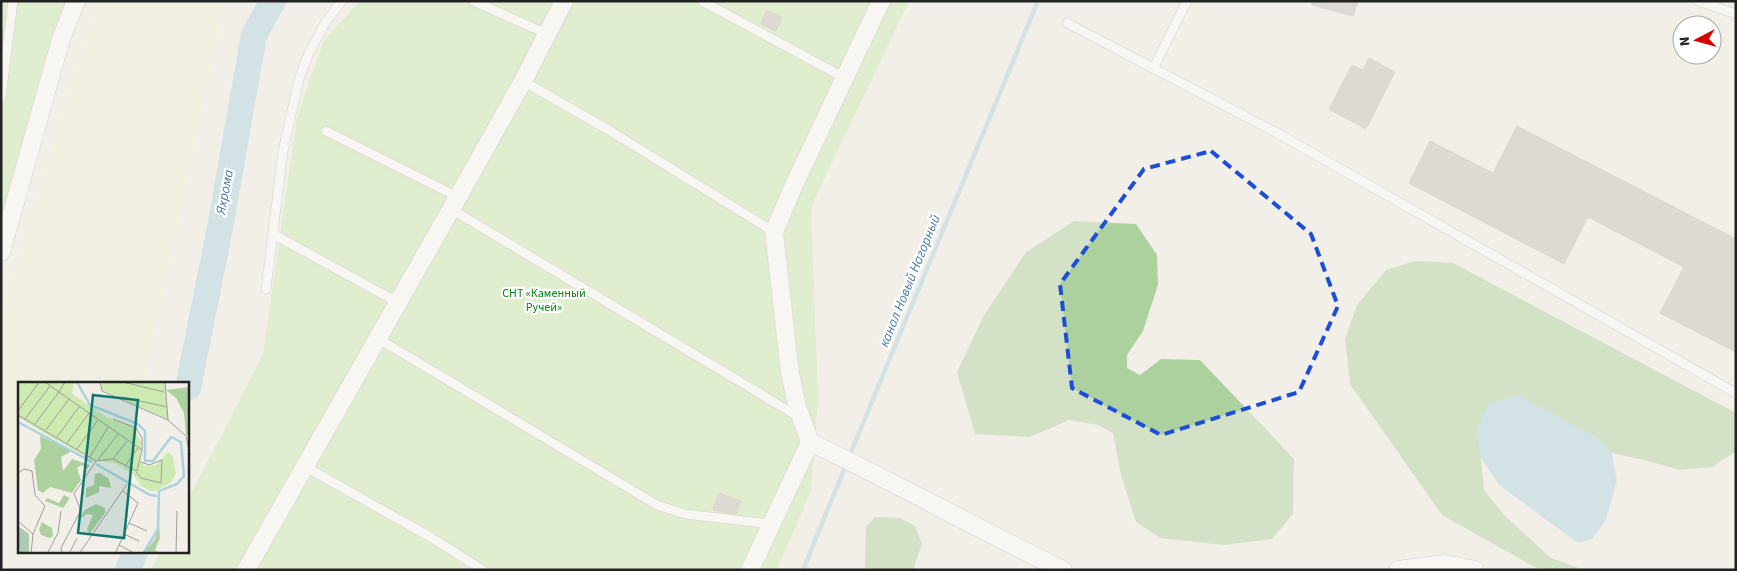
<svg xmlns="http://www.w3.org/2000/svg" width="1737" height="571" font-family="'Source Sans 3',sans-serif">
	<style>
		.farmland { fill: #eef0d5 }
		.grass { fill: #cdebb0 }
		.forest { fill: #add19e }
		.water { fill: #aad3df }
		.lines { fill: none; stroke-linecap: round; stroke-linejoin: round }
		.stream { stroke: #aad3df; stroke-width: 4.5 }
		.river { stroke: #aad3df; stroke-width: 26 }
		.building { fill: #c7bfb8; stroke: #c4b6ab }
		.service-casing { stroke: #a9a9a9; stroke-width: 10 }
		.minor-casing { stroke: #a9a9a9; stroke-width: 19 }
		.service { stroke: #fff; stroke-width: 9 }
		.minor { stroke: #fff; stroke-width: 18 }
		.marked { fill: none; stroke: #1d4ed8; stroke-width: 4; stroke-dasharray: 10 6; stroke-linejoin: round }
		.labels { text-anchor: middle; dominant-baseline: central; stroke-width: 4.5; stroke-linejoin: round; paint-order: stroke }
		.park-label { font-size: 12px; fill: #0c8416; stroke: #fff }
		.water-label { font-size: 14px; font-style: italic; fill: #4a7aab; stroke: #fff }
		.inset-river { fill: none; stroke: #aad3df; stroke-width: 2.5 }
		.inset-road { fill: none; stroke: #9f9d99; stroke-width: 1 }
		.view { fill: #0f766e; fill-opacity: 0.15; stroke: #0f766e; stroke-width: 2.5 }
		.inset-edge { fill: none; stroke: #222; stroke-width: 2.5 }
	</style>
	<rect width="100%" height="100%" fill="#f2efe9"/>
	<!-- farmland -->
	<path class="farmland" d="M99 1H227L224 8 144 383 19 384V486L1 490V316L70 90Z"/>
	<!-- grass -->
	<g class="grass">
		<path d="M1 1H72L1 226Z"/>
		<path d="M360 1H909L811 207 818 398 811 491 777 570H151L160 552H188V499L263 354 297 117 324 40Z"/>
	</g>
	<!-- forest -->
	<g class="forest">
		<path d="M1074 221 1136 224 1157 255 1158 285 1143 331 1127 355V368L1140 375 1161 359 1200 360 1294 459 1293 514 1272 539 1224 545 1160 538 1136 522 1121 475 1113 433 1098 425 1069 420 1030 437 975 434 957 372 983 317 1026 252Z"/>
		<path d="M1415 261 1453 263 1736 413V451L1712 467 1680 470 1644 460 1612 453 1596 437 1478 428 1484 490 1506 517 1551 558 1584 570H1540L1442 515 1350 384 1345 339 1357 305 1386 270Z"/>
		<path d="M875 517 900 518 915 526 922 544 913 570H865L866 527Z"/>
	</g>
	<!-- water -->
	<path class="water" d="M1517 395 1596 437 1612 453 1617 481 1605 522 1592 539 1578 543 1499 485 1480 456 1478 428 1488 404Z"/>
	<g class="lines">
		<!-- stream -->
		<g class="stream">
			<path d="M849 457 1038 1"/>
			<path d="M803 570 846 465"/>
		</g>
		<!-- river -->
		<g class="river">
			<path d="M188 388 220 228 254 35 273 1"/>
			<path d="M128 570 135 552"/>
		</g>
	</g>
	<!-- building -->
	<g class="building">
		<path d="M1312 1H1358L1353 16 1312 5Z"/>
		<path d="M766 11 782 17 776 31 761 24Z"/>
		<path d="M1369 58 1395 72 1366 129 1329 109 1352 65 1363 70Z"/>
		<path d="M1517 126 1736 239V352L1660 313 1684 267 1588 217 1564 264 1409 183 1430 141 1493 173Z"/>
		<path d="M719 493 741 501 736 514 713 510Z"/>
	</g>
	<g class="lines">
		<!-- service casing -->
		<g class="service-casing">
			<g id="service">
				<path d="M473 1 547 34"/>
				<path d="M702 1 845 78"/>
				<path d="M1698 1 1736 14"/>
				<path d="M1067 23 1277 133 1736 393"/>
				<path d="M1153 69 1187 1"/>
				<path d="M523 81 612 132 774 232"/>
				<path d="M1 98 13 1"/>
				<path d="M326 131 458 197"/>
				<path d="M451 209 799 417"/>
				<path d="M273 234 397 302"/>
				<path d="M266 289 283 151 299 79 309 53 325 23 342 1"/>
				<path d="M377 338 657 505 685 514 771 524"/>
				<path d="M304 466 432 538 483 570"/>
			</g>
		</g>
		<!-- minor casing -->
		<g class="minor-casing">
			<g id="minor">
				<path d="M881 1 794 185 774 232 790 373 797 406 810 442C896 483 978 529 1063 570"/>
				<path d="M1 252 61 39 76 1"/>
				<path d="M246 570 458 197 523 81 564 1"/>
				<path d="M750 570 810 442"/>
				<path d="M1398 570 1445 564 1475 570"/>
			</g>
		</g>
		<!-- service -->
		<use href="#service" class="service"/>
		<!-- minor -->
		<use href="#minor" class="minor"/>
	</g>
	<!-- marked area -->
	<path d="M0 0H1737V571H0ZM1211 151 1311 234 1338 306 1299 392 1161 435 1072 388 1060 284 1144 169Z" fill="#f2efe9" fill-opacity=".55" fill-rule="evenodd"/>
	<path class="marked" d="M1211 151 1311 234 1338 306 1299 392 1161 435 1072 388 1060 284 1144 169Z"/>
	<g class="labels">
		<!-- park labels -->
		<g class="park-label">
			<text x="544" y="293">СНТ «Каменный<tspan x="544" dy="14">Ручей»</tspan></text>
		</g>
		<!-- water labels -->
		<g class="water-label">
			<text transform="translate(225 192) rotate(-79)">Яхрома</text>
			<text transform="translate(910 281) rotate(-68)">канал Новый Нагорный</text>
		</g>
	</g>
	<!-- overview -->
	<g transform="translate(18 382)">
		<rect width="171" height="171" fill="#f2efe9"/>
		<path d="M0 0H56L54 12 90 36 114 43 123 59 122 79 126 84 138 83 150 70 155 75 158 92 153 100 138 109H132L123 104 115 92 97 81 74 78 31 54 0 35ZM85 0H147L150 37 82 7Z" fill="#cdebb0"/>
		<path d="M171 5V53H168L166 31 158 16 148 8ZM22 54 51 67 52 70 43 75 45 89 54 77 72 83 69 87 63 83 59 86 63 98 54 111 32 105 25 111 20 108 16 78 23 67ZM82 91 91 97 93 106 81 104V110L68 116V106L76 103 77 92ZM46 113 52 116 45 126 27 119 29 116 41 121ZM78 122 87 126V131L71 153 69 147 75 133 69 132 59 139 67 128ZM24 140 34 146 35 154 32 156 23 153 21 147ZM141 143 142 156 137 168 142 171H126L137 157Z" fill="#add19e"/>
		<path d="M0 144 11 152V171H0Z" fill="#aacbaf"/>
		<path class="inset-river" d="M59 0 72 23 120 42 127 49V79H135L153 55 163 60 166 94 159 102 141 109 140 147 125 172M0 40 74 80M78 82 132 113 139 114"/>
		<path class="inset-road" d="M82 0 84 9 150 38 168 54 172 73M105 0 146 10M147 0 150 38M103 15 149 25M0 29 21 0M0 33 78 79 95 77 119 89 124 68 41 10 47 0M7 37 32 4M95 37 118 46 124 56V68M17 42 41 10 27 0M28 48 51 17M39 55 61 25M49 61 71 31M59 67 80 38M72 75 90 45M95 77 109 59M80 78 100 52M107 84 120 66M118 90 123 96 143 101 144 78 131 83 123 80M0 91 6 87 14 89 17 113 27 124 15 152M0 139 15 152 13 172M111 141 129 149M106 152 121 159M101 163 118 172M29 172 40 151 43 129M44 172 43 166 63 128 56 112 78 79M51 172 59 156M61 172 109 102M97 172 120 121 105 109M158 172 159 129"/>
		<path class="view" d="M75 13 120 18 106 156 60 151Z"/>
		<rect width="171" height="171" class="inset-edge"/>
	</g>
	<!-- border -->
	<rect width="1737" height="571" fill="none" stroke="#222222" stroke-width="5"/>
	<!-- north arrow -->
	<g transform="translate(1697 40) rotate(264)"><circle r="24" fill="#ffffff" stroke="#a7a7a7"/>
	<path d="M0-4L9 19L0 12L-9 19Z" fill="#d40000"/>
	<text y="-8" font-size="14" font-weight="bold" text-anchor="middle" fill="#222222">N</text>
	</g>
</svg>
